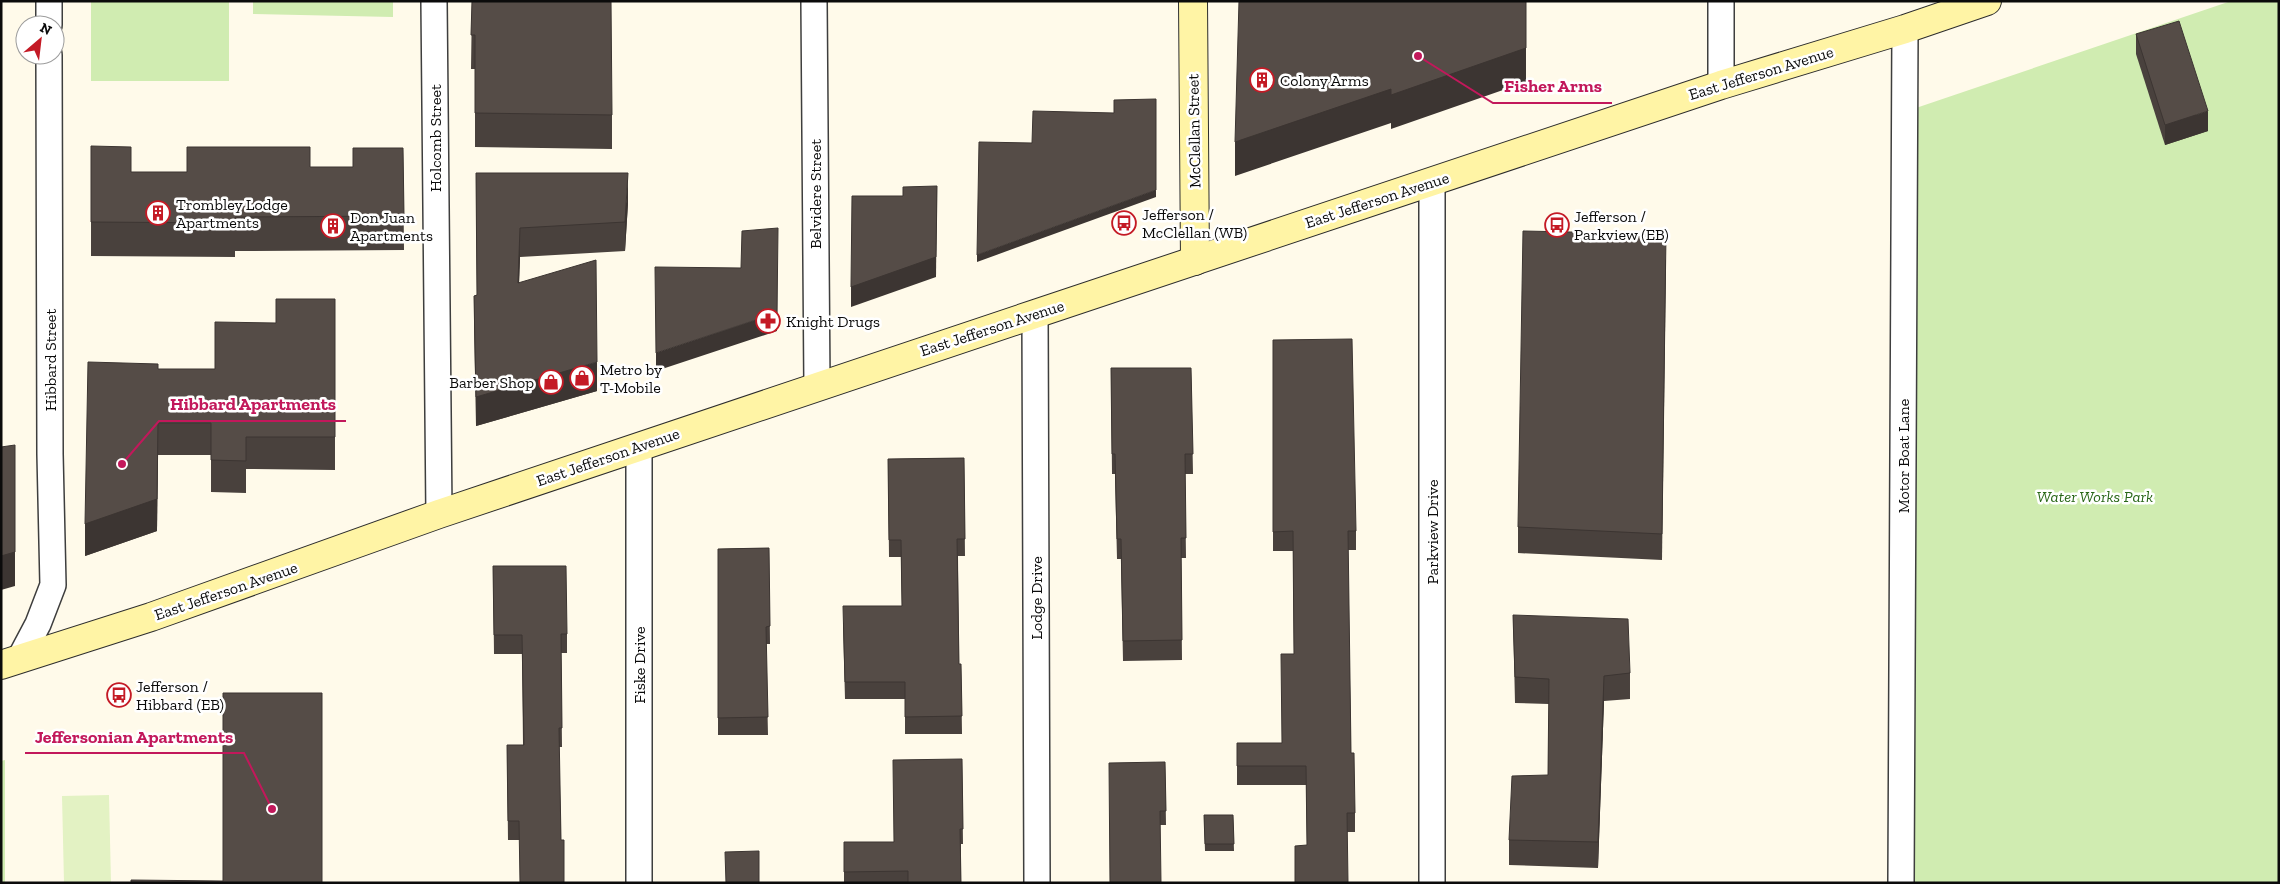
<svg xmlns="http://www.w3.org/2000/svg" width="2280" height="884" font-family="'Zilla Slab',serif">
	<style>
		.green { fill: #d0ecb1 }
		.pitch { fill: #e3f2c3 }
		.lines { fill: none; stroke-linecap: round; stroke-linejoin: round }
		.street-casing { stroke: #3e3e3e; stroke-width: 28 }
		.secondary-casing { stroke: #2d2d2d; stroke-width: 30 }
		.street { stroke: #fff; stroke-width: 25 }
		.secondary { stroke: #fff4a5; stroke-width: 28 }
		.wall { fill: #49413d }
		.shaded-wall { fill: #3c3532 }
		.building { fill: #554c47; stroke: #3c3532 }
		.labels { text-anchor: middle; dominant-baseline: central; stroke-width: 5; stroke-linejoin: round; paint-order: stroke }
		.street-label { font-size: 16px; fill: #0b0b0b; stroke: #fff }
		.poi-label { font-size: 16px; fill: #0b0b0b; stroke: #fff; text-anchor: start }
		.park-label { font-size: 16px; font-style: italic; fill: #296718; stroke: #fff }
		.leader { fill: none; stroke: #c2185b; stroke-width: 2 }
		.callout-dot { fill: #c2185b; stroke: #fff; stroke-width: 2 }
		.callout-label { font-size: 18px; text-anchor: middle; font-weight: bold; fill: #c2185b; stroke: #fff; stroke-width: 5; stroke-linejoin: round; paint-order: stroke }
	</style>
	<rect width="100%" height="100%" fill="#fffaea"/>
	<!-- green -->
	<g class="green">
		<rect x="91" y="1" width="138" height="80"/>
		<path d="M253 1H393V17L253 14Z"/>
		<path d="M2231 1H2279V883H1910L1913 109Z"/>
		<path d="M5 760V883H1V761Z"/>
	</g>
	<!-- pitch -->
	<path class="pitch" d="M109 795 111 883H64L62 796Z"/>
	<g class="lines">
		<!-- street casing -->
		<g class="street-casing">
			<g id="street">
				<path d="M49 1V25"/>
				<path d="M434 1 439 514"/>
				<path d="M814 1 817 387"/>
				<path d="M1721 1V85"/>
				<path d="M1432 182V883"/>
				<path d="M1035 314 1037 883"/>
				<path d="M639 447V883"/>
				<path d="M20 658 38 624 53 585 50 454 49 55"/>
				<path d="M1901 883 1905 29"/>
			</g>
		</g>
		<!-- secondary casing -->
		<g class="secondary-casing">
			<g id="secondary">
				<path d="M1193 1 1195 261"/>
				<path d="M1 665 151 617 439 514 1035 314 1721 85 1905 29 1987 1"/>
			</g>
		</g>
		<!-- street -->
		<use href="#street" class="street"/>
		<!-- secondary -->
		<use href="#secondary" class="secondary"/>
	</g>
	<!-- wall -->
	<g class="wall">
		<path d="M472 1 612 115V149L475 147V69H471Z"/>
		<path d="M2136 34 2208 131 2165 145 2136 54Z"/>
		<path d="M91 146 131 172H187L310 167H353L403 148 404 250 235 251V257L91 256Z"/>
		<path d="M476 173 628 203 625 251 520 257 519 283 597 391 476 426 474 325V296L477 295Z"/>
		<path d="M1666 259 1662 560 1518 553V527Z"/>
		<path d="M335 299V470L246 469V493L211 492V455H158L157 531 85 556 158 369H215L276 323Z"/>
		<path d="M1273 340 1356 531V550H1348L1351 753 1355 813V832H1348L1307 845 1306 785H1237V743H1282L1294 654 1293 551H1273Z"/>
		<path d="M1111 368H1191L1193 474H1185L1186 558H1181L1182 660 1123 661 1121 559H1117L1115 474H1112Z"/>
		<path d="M964 458 965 556H958L959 664H961L962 734H905V699H845L843 623 902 606 901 557H889L888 459Z"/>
		<path d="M769 548 770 644H766L768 735H718V549Z"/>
		<path d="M493 566 567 634V653H561L562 747H559L561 840H508L507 745H523L522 654H494Z"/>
		<path d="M1513 615 1630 673V699L1604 701 1598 868 1509 865V840L1548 775 1549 704 1515 703Z"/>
		<path d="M962 759 963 844H961V883H844V842H894Z"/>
		<path d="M1165 762 1166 825H1160L1110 883Z"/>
		<path d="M1204 815H1233L1234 851H1205Z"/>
	</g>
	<!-- shaded-wall -->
	<g class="shaded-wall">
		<path d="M1526 1V82L1391 129V123L1235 176V142Z"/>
		<path d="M2208 111V131L2165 145V125Z"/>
		<path d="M628 173V203L625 251V222Z"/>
		<path d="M937 186 936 277 851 307V287Z"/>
		<path d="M1156 190V197L977 262V255Z"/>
		<path d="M520 228V257L518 312V283Z"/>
		<path d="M778 228 777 331 656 371V353L777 313Z"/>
		<path d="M597 362V391L476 426V397Z"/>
		<path d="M158 423 157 531 85 556V524Z"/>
		<path d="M15 445V586L1 590V556Z"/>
		<path d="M1604 676V701L1598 868V842Z"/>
	</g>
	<!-- building -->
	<g class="building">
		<path d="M472 1H611L612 115 475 113V35H471Z"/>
		<path d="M1239 1H1526V48L1391 95V89L1235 142Z"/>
		<path d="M2179 21 2208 111 2165 125 2136 34Z"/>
		<path d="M1156 99V190L977 255 979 142 1032 143 1033 111 1114 113V100Z"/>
		<path d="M91 146 131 147V172H187V147H310V167H353V148H403L404 216 235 217V223L91 222Z"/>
		<path d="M476 173H628L625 222 520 228 518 283 596 260 597 362 476 397 474 296 477 295Z"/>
		<path d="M937 186 936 257 851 287 852 196H903V187Z"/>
		<path d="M778 228 777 313 656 353 655 267 741 268 742 231Z"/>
		<path d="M1523 231 1666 234 1662 534 1518 527Z"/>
		<path d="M276 299H335V437H246V461L211 460V423H158L157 499 85 524 88 362 158 364V369H215V322L276 323Z"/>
		<path d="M1352 339 1356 531H1348L1351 753H1354L1355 813H1347L1348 883H1295V846L1307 845 1306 766H1237V743H1282L1281 654H1294L1293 531 1273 532V340Z"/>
		<path d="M1111 368H1191L1193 454H1185L1186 538H1181L1182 640 1123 641 1121 539H1117L1115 454H1112Z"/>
		<path d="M15 445V552L1 556V447Z"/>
		<path d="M964 458 965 539H957L959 664H961L962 716 905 717V682H845L843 606H902L901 540H889L888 459Z"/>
		<path d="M769 548 770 626 766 627 768 717 718 718V549Z"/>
		<path d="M493 566H566L567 634H561L562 728H559L561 840H564V883H520L519 821H508L507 745H524L522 635H494Z"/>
		<path d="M1513 615 1628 619 1630 673 1604 676 1598 842 1509 840 1512 776 1548 775 1549 679 1515 677Z"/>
		<path d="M223 693H322V883H131V880L223 881Z"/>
		<path d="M962 759 963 829H960L961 883H908V871L844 872V842H894L893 760Z"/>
		<path d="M1165 762 1166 811H1160L1161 883H1110L1109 763Z"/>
		<path d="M1204 815H1233L1234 844H1205Z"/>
		<path d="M759 851V883H726L725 852Z"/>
	</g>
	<!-- icons -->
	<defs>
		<g id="building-ring" transform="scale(1.25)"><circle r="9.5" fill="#fff" stroke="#c41a25" stroke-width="1.5"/><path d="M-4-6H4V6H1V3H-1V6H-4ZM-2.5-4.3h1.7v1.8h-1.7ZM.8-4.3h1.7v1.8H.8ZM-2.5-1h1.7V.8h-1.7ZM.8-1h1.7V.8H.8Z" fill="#c41a25"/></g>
		<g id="bus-ring" transform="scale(1.25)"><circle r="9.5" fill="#fff" stroke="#c41a25" stroke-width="1.5"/><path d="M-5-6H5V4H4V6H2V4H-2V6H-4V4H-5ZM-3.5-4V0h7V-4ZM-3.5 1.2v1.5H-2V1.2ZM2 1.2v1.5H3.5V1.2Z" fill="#c41a25"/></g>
		<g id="pharmacy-ring" transform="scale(1.25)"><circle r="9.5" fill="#fff" stroke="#c41a25" stroke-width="1.5"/><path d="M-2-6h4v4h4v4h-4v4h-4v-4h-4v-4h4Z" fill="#c41a25"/></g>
		<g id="shop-ring" transform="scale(1.25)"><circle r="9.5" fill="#fff" stroke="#c41a25" stroke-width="1.5"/><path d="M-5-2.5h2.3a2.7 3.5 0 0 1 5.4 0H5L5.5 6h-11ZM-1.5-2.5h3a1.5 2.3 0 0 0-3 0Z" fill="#c41a25"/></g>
	</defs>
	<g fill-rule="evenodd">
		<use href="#building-ring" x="1262" y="80"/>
		<use href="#building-ring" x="158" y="213"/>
		<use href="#bus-ring" x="1124" y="223"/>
		<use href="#bus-ring" x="1557" y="225"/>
		<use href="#building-ring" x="333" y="226"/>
		<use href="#pharmacy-ring" x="768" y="321"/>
		<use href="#shop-ring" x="582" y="378"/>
		<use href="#shop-ring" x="551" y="382"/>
		<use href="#bus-ring" x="119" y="695"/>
	</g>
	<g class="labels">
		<!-- street labels -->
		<g class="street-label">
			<text transform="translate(1761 73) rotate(-17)">East Jefferson Avenue</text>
			<text transform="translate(1194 131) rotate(-91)">McClellan Street</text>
			<text transform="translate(435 138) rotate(-90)">Holcomb Street</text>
			<text transform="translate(815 194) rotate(-90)">Belvidere Street</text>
			<text transform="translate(1377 200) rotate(-18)">East Jefferson Avenue</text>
			<text transform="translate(992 328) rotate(-18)">East Jefferson Avenue</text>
			<text transform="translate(50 360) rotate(-90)">Hibbard Street</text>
			<text transform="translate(1903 456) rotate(-90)">Motor Boat Lane</text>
			<text transform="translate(608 457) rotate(-19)">East Jefferson Avenue</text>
			<text transform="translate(1432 532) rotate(-90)">Parkview Drive</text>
			<text transform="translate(226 591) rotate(-19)">East Jefferson Avenue</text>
			<text transform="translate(1036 598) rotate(-90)">Lodge Drive</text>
			<text transform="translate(639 665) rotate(-90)">Fiske Drive</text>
		</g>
		<!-- poi labels -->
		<g class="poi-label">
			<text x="1280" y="80">Colony Arms</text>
			<text x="176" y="204">Trombley Lodge<tspan x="176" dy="18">Apartments</tspan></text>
			<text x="1142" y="214">Jefferson /<tspan x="1142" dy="18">McClellan (WB)</tspan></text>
			<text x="1574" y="216">Jefferson /<tspan x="1574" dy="18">Parkview (EB)</tspan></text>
			<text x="350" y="217">Don Juan<tspan x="350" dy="18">Apartments</tspan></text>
			<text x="786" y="321">Knight Drugs</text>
			<text x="600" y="369">Metro by<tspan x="600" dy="18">T-Mobile</tspan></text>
			<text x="534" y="382" text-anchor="end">Barber Shop</text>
			<text x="136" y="686">Jefferson /<tspan x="136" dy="18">Hibbard (EB)</tspan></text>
		</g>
		<!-- park labels -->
		<g class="park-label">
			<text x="2095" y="496">Water Works Park</text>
		</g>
	</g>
	<!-- callouts -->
	<path class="leader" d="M1418 56L1493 103H1612M122 464L159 421H346M272 809L244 753H25"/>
	<g class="callout-dot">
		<circle cx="1418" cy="56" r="5"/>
		<circle cx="122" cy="464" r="5"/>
		<circle cx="272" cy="809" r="5"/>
	</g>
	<g class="callout-label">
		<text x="1553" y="92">Fisher Arms</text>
		<text x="253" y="410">Hibbard Apartments</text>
		<text x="134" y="743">Jeffersonian Apartments</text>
	</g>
	<!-- border -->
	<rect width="2280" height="884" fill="none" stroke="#0b0b0b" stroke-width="5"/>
	<!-- north arrow -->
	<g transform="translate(40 40) rotate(28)"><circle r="24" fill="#ffffff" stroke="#9d9d9d"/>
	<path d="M0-4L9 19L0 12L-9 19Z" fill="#c41a25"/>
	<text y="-8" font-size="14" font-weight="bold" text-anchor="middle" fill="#0b0b0b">N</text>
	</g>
</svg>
